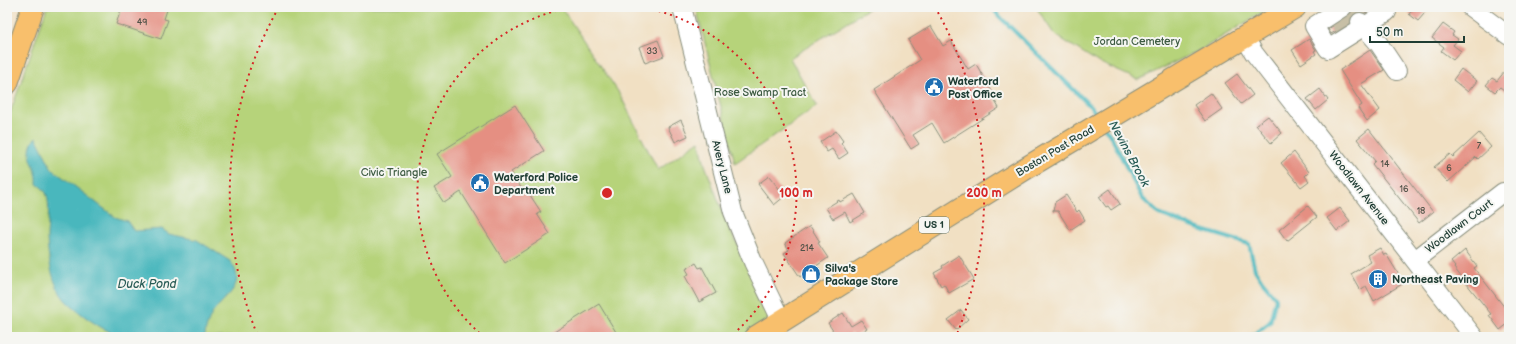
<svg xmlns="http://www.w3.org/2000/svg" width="1516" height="344" font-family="'Balsamiq Sans',sans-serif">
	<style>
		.green { fill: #b6d37a; stroke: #6a8857 }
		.water { fill: #48b7bd; stroke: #347a78 }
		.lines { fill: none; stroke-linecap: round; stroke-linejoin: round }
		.stream { stroke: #48b7bd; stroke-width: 4 }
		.building { fill: #e58f82 }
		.minor-tunnel { stroke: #c7bfa6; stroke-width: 18; stroke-dasharray: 18 9; stroke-linecap: butt }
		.minor-casing { stroke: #888e7c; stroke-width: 20 }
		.major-casing { stroke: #888e7c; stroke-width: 24 }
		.minor { stroke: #fff; stroke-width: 18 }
		.major { stroke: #f8bf6c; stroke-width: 22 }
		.ring { fill: none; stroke: #d62828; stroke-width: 2; stroke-dasharray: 2 4 }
		.labels { text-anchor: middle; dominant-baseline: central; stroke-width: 4; stroke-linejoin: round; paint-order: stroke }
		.number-label { font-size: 9px; fill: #505248 }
		.shield { fill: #f6f6f2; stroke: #60746d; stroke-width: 1 }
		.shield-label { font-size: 10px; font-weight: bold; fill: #1f3d34 }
		.park-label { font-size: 11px; fill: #3d5b42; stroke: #f6f6f2 }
		.poi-label { font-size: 11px; font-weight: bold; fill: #1f3d34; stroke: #f6f6f2; text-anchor: start }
		.street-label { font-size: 11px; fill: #1f3d34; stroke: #f6f6f2 }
		.water-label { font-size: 12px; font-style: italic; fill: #295c56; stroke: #f6f6f2 }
		.centre { fill: #d62828; stroke: #f6f6f2; stroke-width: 2 }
		.ring-label { font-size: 12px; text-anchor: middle; font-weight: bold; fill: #d62828; stroke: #f6f6f2; stroke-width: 4; stroke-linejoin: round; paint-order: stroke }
	</style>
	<rect width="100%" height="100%" fill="#f6f6f2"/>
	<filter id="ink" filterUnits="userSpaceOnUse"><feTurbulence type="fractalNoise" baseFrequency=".025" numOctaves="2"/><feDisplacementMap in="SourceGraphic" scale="8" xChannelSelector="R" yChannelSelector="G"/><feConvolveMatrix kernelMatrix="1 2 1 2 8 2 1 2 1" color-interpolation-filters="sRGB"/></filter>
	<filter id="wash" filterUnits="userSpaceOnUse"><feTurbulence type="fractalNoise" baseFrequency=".012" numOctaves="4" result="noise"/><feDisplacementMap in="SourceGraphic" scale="16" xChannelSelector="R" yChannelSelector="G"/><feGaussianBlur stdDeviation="0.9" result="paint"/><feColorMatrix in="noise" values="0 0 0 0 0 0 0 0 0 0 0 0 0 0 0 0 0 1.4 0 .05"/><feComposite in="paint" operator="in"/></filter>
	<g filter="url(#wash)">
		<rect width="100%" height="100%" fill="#f1e0c3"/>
		<!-- green -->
		<g class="green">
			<path d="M47 7H561L619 93 658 170 699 141 705 165 729 229 781 320 754 337H7V122Z"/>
			<path d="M696 7H871L790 58 817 106 735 163Z"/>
			<path d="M1036 7H1271L1202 49 1138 80 1096 61 1054 34Z"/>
		</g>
		<!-- water -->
		<path class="water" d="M36 137 52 169 115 217 127 221 134 231 162 229 169 234 197 240 230 261C250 287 221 297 211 316 208 322 205 330 205 337H131C123 331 119 335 111 332 99 328 75 310 66 301 52 286 48 258 47 238 47 227 51 203 46 193 44 189 40 186 37 184 39 165 21 156 36 137Z"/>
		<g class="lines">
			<!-- stream -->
			<g class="stream">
				<path d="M992 7 998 15 1092 108 1098 117"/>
				<path d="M1105 128 1112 138 1142 198 1159 214 1199 229 1249 244 1255 270 1262 281 1276 298 1270 322 1253 335 1252 337"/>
			</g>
		</g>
		<g id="blocks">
			<!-- building -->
			<g class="building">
				<path d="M122 7H168L164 19 168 20 161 39 116 24Z"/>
				<path d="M1358 7H1366L1369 11 1365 13 1358 12 1353 14 1350 18V23L1331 34 1328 29 1349 16 1353 10Z"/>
				<path d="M1415 7H1430L1418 21 1409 14Z"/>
				<path d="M1443 24 1454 32 1452 35 1458 39 1453 45 1461 51 1453 60 1441 51 1444 47 1432 38Z"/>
				<path d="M931 26 943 46 951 41 968 69 976 64 995 97 993 98 999 108 944 143 932 123 913 135 919 144 911 149 874 90 920 60 908 40Z"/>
				<path d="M1309 39 1316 50 1314 51 1316 54 1301 64 1292 50Z"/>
				<path d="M658 40 664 56 645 63 639 47Z"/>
				<path d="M1370 50 1384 70 1361 84 1380 110 1367 121 1358 108 1362 105 1340 70Z"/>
				<path d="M1509 66V94L1500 87 1495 92 1486 85 1492 78 1497 81Z"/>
				<path d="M1461 69 1477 81 1468 92 1453 80Z"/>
				<path d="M1237 74 1253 95 1241 104 1225 83Z"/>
				<path d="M1320 89 1328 100 1316 110 1307 99Z"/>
				<path d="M1211 93 1222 109 1205 121 1194 105Z"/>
				<path d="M515 105 544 151 511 172 525 194 528 192 541 212 537 214 550 234 505 263 461 192 444 203 434 188 452 177 437 154Z"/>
				<path d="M1268 116 1282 133 1271 143 1256 125Z"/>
				<path d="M681 120 688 136 675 142 668 127Z"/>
				<path d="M1369 129 1433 212 1419 223 1372 164 1375 161 1357 139Z"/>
				<path d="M836 131 843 141 841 143 848 153 839 159 832 149 827 152 820 142Z"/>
				<path d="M1479 133 1491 147 1478 159 1476 157 1448 182 1434 167 1450 154 1453 157Z"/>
				<path d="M1294 152 1309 172 1305 176 1309 181 1301 187 1281 163Z"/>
				<path d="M769 176 785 196 774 205 758 184Z"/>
				<path d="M1110 189 1120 204 1111 210 1108 206 1106 207 1099 197Z"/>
				<path d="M854 194 865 213 850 222 845 212 833 219 826 208 839 200 840 202Z"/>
				<path d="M1066 195 1077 212 1079 210 1085 220 1070 230 1058 211H1053L1055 202Z"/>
				<path d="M1308 206 1317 217 1287 241 1279 230Z"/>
				<path d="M1340 208 1350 221 1337 231 1327 218Z"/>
				<path d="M810 226 820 242 818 243 828 258 800 277 784 253 789 250 785 243Z"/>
				<path d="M1380 248 1384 255 1386 254 1404 283 1374 301 1366 286 1360 290 1351 274 1371 262 1367 255Z"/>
				<path d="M1465 250 1477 266 1474 268 1509 313V323L1500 330 1489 315 1491 314 1454 268 1455 267 1451 262Z"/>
				<path d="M959 255 974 279 949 293 944 284 941 286 934 273 943 268 942 266Z"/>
				<path d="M696 263 699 268 702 267 716 293 699 302 685 276 689 274 686 269Z"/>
				<path d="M599 304 619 337H546Z"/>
				<path d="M961 310 968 319 956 330 948 320Z"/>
				<path d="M843 313 851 326 861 320 867 329 854 337 852 333 846 337H837L828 323Z"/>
			</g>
		</g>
	</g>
	<g filter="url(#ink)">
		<use href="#blocks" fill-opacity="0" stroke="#888e7c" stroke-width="1"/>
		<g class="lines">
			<!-- minor-tunnel -->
			<g class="minor-tunnel">
				<path d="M1353 10 1360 22"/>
				<path d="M1339 19 1346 31"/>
			</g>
			<!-- minor casing -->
			<g class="minor-casing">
				<g id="minor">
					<path d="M682 7 733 212 753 262 781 320"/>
					<path d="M1343 7 1314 26 1328 49 1387 12 1384 7"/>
					<path d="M1470 7 1509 36"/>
					<path d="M1360 22 1379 44 1397 71"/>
					<path d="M1245 38 1254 53 1474 337"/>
					<path d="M1415 260 1503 192"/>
				</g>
			</g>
			<!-- major casing -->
			<g class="major-casing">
				<g id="major">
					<path d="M7 83 33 7"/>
					<path d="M756 337 1023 170 1295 7"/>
				</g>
			</g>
			<!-- minor -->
			<use href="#minor" class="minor"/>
			<!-- major -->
			<use href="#major" class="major"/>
		</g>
	</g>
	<!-- distance rings -->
	<g class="ring">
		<path d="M484 337A189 189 0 0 1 573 7M641 7A189 189 0 0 1 730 337"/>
		<path d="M257 334A377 377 0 0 1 279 7M935 7A377 377 0 0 1 957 334"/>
	</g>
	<!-- icons -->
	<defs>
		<g id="civic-disc" transform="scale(1)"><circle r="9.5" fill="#1f6fb2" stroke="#f6f6f2"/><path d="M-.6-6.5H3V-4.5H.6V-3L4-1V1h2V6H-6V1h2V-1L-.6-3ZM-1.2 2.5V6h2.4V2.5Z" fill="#fff"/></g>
		<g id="shop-disc" transform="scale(1)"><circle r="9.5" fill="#1f6fb2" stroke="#f6f6f2"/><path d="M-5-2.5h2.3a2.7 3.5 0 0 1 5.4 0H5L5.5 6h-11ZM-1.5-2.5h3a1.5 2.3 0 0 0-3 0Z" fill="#fff"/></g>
		<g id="building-disc" transform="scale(1)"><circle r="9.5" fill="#1f6fb2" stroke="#f6f6f2"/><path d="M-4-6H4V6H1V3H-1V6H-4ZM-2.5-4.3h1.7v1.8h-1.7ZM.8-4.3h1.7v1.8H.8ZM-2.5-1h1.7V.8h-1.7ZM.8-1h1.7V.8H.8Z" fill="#fff"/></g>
	</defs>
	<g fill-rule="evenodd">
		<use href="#civic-disc" x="934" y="87"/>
		<use href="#civic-disc" x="480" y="183"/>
		<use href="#shop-disc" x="811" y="274"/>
		<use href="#building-disc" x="1378" y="279"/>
	</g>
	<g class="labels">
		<!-- number labels -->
		<g class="number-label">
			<text x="142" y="22">49</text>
			<text x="652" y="51">33</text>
			<text x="1479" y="146">7</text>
			<text x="1385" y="164">14</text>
			<text x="1449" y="168">6</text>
			<text x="1404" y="189">16</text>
			<text x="1421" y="211">18</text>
			<text x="807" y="248">214</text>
		</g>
		<!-- shield labels -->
		<rect class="shield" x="919" y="217" width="30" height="16" rx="3"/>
		<g class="shield-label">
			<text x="934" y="225">US 1</text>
		</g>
		<!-- park labels -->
		<g class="park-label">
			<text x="1137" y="41">Jordan Cemetery</text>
			<text x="760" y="92">Rose Swamp Tract</text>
			<text x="394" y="172">Civic Triangle</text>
		</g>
		<!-- poi labels -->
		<g class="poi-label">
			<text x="948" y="81">Waterford<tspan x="948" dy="13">Post Office</tspan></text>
			<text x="494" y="177">Waterford Police<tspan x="494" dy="13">Department</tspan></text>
			<text x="825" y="268">Silva's<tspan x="825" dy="13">Package Store</tspan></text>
			<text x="1392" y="279">Northeast Paving</text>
		</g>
		<!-- street labels -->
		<g class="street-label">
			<text transform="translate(1055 151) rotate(-31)">Boston Post Road</text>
			<text transform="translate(722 167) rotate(76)">Avery Lane</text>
			<text transform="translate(1359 188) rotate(52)">Woodlawn Avenue</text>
			<text transform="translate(1459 226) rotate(-37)">Woodlawn Court</text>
		</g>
		<!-- water labels -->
		<g class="water-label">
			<text transform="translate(1129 154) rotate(62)">Nevins Brook</text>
			<text x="147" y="284">Duck Pond</text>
		</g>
	</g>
	<circle cx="607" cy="193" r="6" class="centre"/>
	<g class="ring-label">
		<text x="796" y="197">100 m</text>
		<text x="984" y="197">200 m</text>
	</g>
	<!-- margin -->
	<rect width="1516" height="344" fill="none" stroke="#f6f6f2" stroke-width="24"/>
	<!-- scale -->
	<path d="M1370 36v6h94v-6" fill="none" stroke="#1f3d34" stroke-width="2"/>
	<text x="1376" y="36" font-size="12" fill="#1f3d34" stroke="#f6f6f2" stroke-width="3" paint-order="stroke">50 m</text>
</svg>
